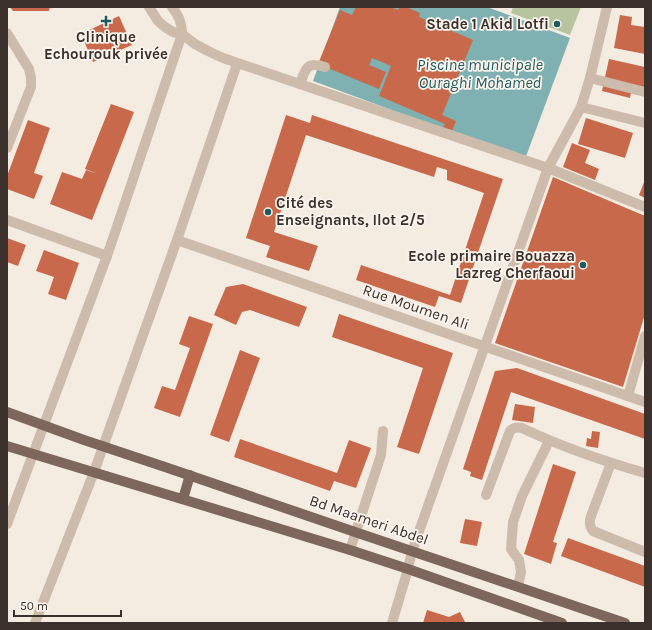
<svg xmlns="http://www.w3.org/2000/svg" width="652" height="630" font-family="Karla,sans-serif">
	<style>
		.green { fill: #b8c4a0 }
		.water { fill: #7fb0b2 }
		.building { fill: #c8694b }
		.lines { fill: none; stroke-linecap: round; stroke-linejoin: round }
		.minor { stroke: #cdbbac; stroke-width: 10 }
		.major { stroke: #7d675c; stroke-width: 10 }
		.poi-dot { fill: #1f5a5e; stroke: #fbf5ee; stroke-width: 1.5 }
		.labels { text-anchor: middle; dominant-baseline: central; stroke-width: 3.5; stroke-linejoin: round; paint-order: stroke }
		.poi-label { font-size: 15px; font-weight: bold; fill: #3b302b; stroke: #fbf5ee; text-anchor: end }
		.street-label { font-size: 15px; fill: #3b302b; stroke: #fbf5ee }
		.water-label { font-size: 16px; font-style: italic; fill: #1f5a5e; stroke: #fbf5ee }
	</style>
	<rect width="100%" height="100%" fill="#f4ebe1"/>
	<!-- green -->
	<path class="green" d="M513 7H581L570 35 511 13Z"/>
	<!-- water -->
	<path class="water" d="M340 7H487L570 38 525 159 313 81Z"/>
	<!-- building -->
	<g class="building">
		<path d="M10 7H50L49 11H13Z"/>
		<path d="M356 7H390L398 10 400 7H406L420 13 419 17 473 40 442 115 456 121 452 131 443 127 445 124 379 96 391 66 372 58 369 65 386 72 379 89 318 64 340 10 352 15Z"/>
		<path d="M620 15 632 17 631 25 645 27 644 41 645 42V54L614 48Z"/>
		<path d="M119 16 132 45 93 62 81 34Z"/>
		<path d="M609 59 645 67V96L631 93 630 98 602 91Z"/>
		<path d="M111 104 134 112 92 220 50 204 62 172 82 179 86 170 98 174 85 169Z"/>
		<path d="M286 115 310 123 312 115 503 179 461 303 439 296 435 307 356 280 361 265 450 295 484 193 447 180V170L437 167 434 177 306 135 274 232 318 246 309 271 266 257 270 246 246 238Z"/>
		<path d="M586 118 633 133 625 158 578 144Z"/>
		<path d="M28 120 50 128 34 173 43 176 34 199 7 189V176Z"/>
		<path d="M572 143 590 150 585 163 599 169 595 180 563 167Z"/>
		<path d="M553 177 645 216V314L623 387 495 343Z"/>
		<path d="M645 180V198L639 195Z"/>
		<path d="M7 238 26 245 18 266 7 262Z"/>
		<path d="M44 250 79 263 66 300 48 294 54 277 36 271Z"/>
		<path d="M243 284 307 307 299 327 250 310 242 312 236 325 214 315 226 287Z"/>
		<path d="M339 314 453 353 419 454 397 447 423 368 332 337Z"/>
		<path d="M189 316 213 324 180 417 154 408 162 386 175 390 190 348 179 344Z"/>
		<path d="M240 350 260 358 229 442 210 435Z"/>
		<path d="M517 368 645 414V439L511 392 482 480 470 476 471 472 463 469 495 371Z"/>
		<path d="M515 404 535 407 533 423 512 420Z"/>
		<path d="M592 431 600 432 598 448 586 446 587 438 591 439Z"/>
		<path d="M240 439 337 473 349 440 371 448 356 488 334 481 330 491 234 457Z"/>
		<path d="M553 464 576 472 553 542 557 543 551 564 524 554Z"/>
		<path d="M465 519 482 522 477 546 460 543Z"/>
		<path d="M568 538 645 566V587L561 556Z"/>
		<path d="M427 610 449 617 460 612 465 622 468 623H423Z"/>
	</g>
	<g class="lines">
		<!-- minor -->
		<g class="minor">
			<path d="M149 7 158 21 165 27 173 32 182 34 195 44 208 51 223 58 548 168 645 207"/>
			<path d="M7 33 29 69 31 78V87L7 148"/>
			<path d="M590 78 645 92"/>
			<path d="M300 84C303 77 305 64 315 65 318 65 322 66 325 67"/>
			<path d="M581 107 645 123"/>
			<path d="M7 220 107 256"/>
			<path d="M177 240 645 402"/>
			<path d="M628 396 645 336"/>
			<path d="M611 463 591 516C589 522 589 526 593 531L645 552"/>
			<path d="M486 495 510 431C514 427 517 427 522 428 562 447 603 461 645 473"/>
			<path d="M7 524 107 256 182 34C182 23 179 16 172 7"/>
			<path d="M350 550 381 455 383 431"/>
			<path d="M518 586 521 572 519 560 511 549 513 522 522 496 549 441"/>
			<path d="M35 623 94 472 177 240 237 64"/>
			<path d="M392 623 408 569 412 551 548 168 581 107 590 78 607 7"/>
		</g>
		<!-- major -->
		<g class="major">
			<path d="M7 412 84 440 165 467 355 532 625 623"/>
			<path d="M7 446 350 550 408 569 562 623"/>
			<path d="M183 499 190 475"/>
		</g>
	</g>
	<!-- markers -->
	<g class="poi-dot">
		<path d="M104 15h4v4h4v4h-4v4h-4v-4h-4v-4h4z"/>
		<circle cx="557" cy="24" r="4"/>
		<circle cx="268" cy="212" r="4"/>
		<circle cx="583" cy="265" r="4"/>
	</g>
	<g class="labels">
		<!-- poi labels -->
		<g class="poi-label">
			<text x="549" y="24">Stade 1 Akid Lotfi</text>
			<text x="106" y="37" text-anchor="middle">Clinique<tspan x="106" dy="17">Echourouk privée</tspan></text>
			<text x="276" y="203" text-anchor="start">Cité des<tspan x="276" dy="17">Enseignants, Ilot 2/5</tspan></text>
			<text x="575" y="256">Ecole primaire Bouazza<tspan x="575" dy="17">Lazreg Cherfaoui</tspan></text>
		</g>
		<!-- street labels -->
		<g class="street-label">
			<text transform="translate(416 307) rotate(19)">Rue Moumen Ali</text>
			<text transform="translate(369 520) rotate(19)">Bd Maameri Abdel</text>
		</g>
		<!-- water labels -->
		<g class="water-label">
			<text x="480" y="64">Piscine municipale<tspan x="480" dy="18">Ouraghi Mohamed</tspan></text>
		</g>
	</g>
	<!-- border -->
	<rect width="652" height="630" fill="none" stroke="#3b302b" stroke-width="16"/>
	<!-- scale -->
	<path d="M14 610v6h107v-6" fill="none" stroke="#3b302b" stroke-width="2"/>
	<text x="20" y="610" font-size="12" fill="#3b302b" stroke="#fbf5ee" stroke-width="3" paint-order="stroke">50 m</text>
</svg>
